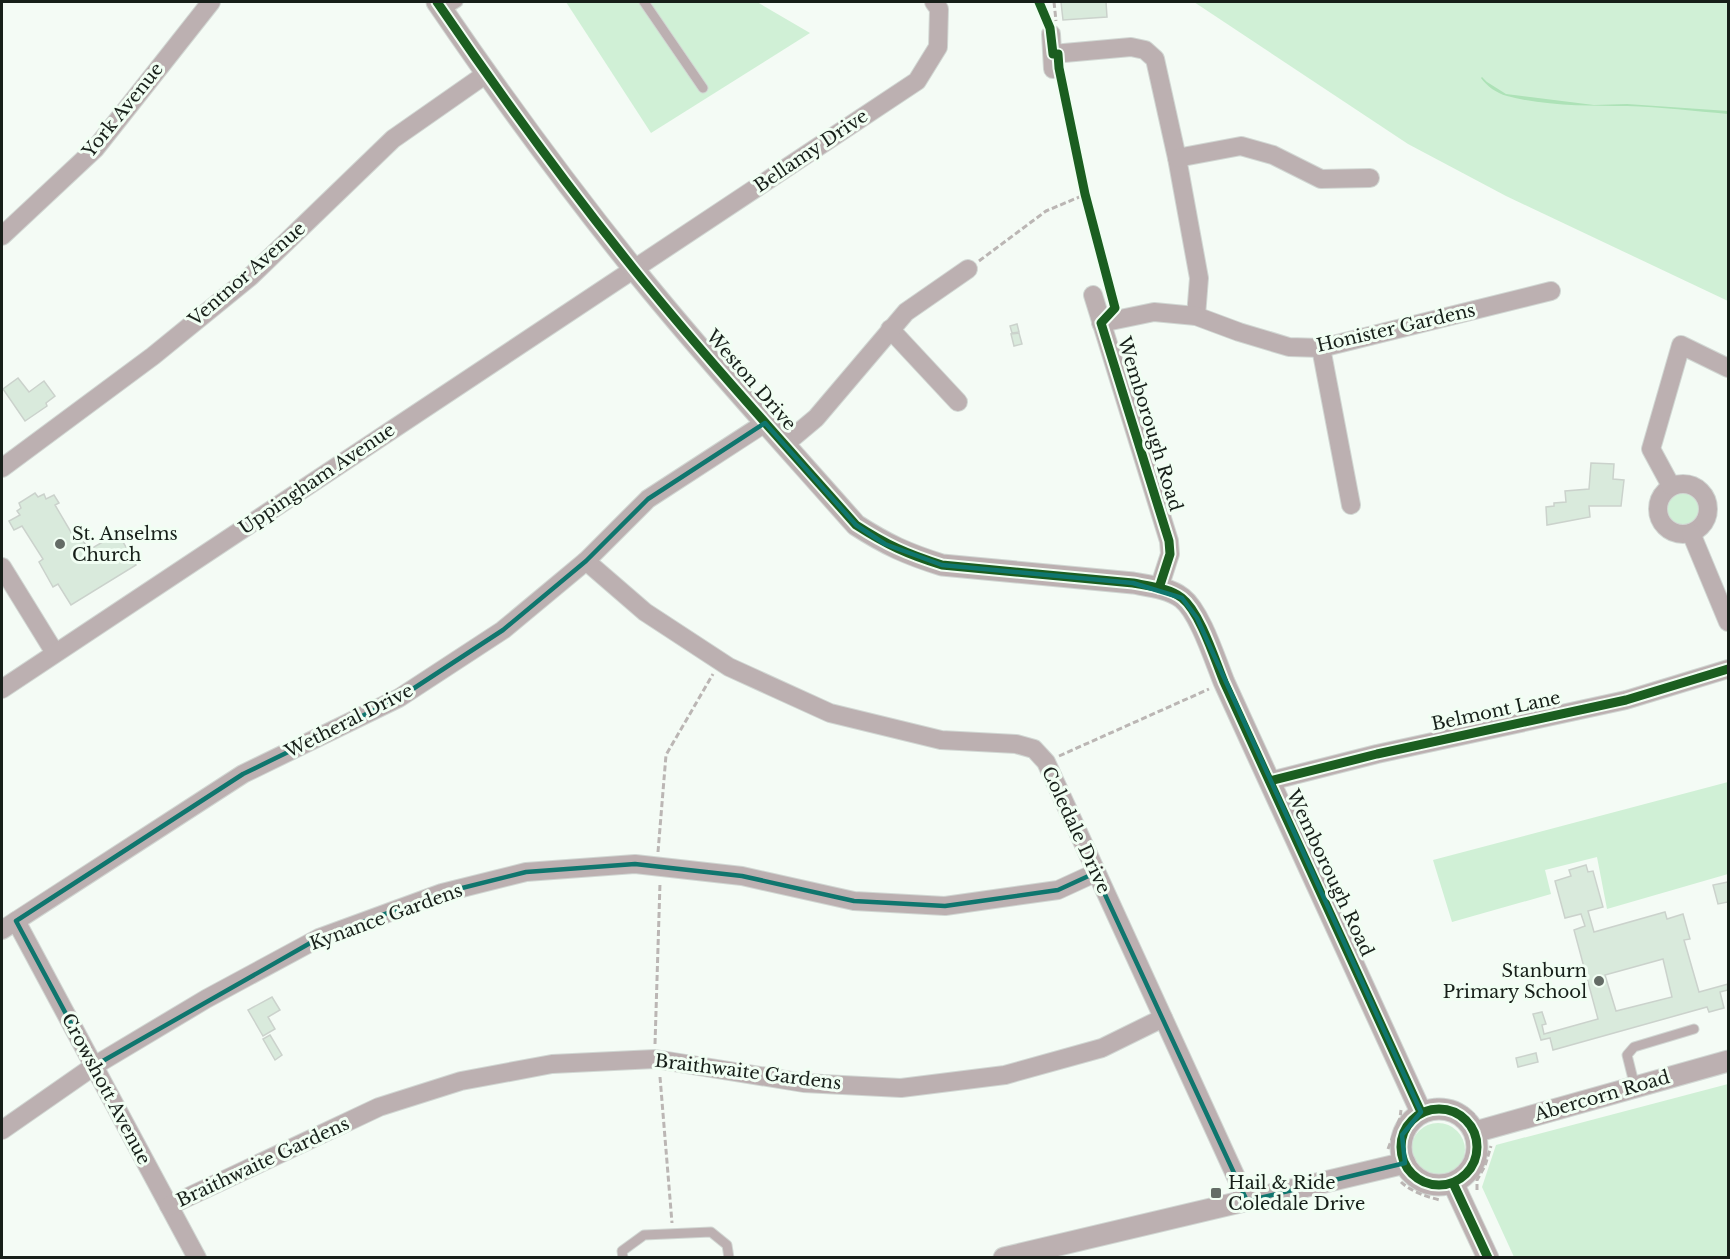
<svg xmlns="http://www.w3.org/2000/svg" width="1730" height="1259" font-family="'Libre Baskerville',serif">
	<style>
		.green { fill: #d0f0d6 }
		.water { fill: #ade2b7 }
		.building { fill: #d9eadc; stroke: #cbd2cc; stroke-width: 1.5; fill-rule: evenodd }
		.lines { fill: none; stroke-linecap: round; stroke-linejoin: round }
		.service-casing { stroke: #d1d7d3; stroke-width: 11 }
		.minor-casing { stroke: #d1d7d3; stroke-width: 20 }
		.tertiary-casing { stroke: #d1d7d3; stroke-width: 23 }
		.path { stroke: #bbb6b4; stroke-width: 3; stroke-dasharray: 6 3; stroke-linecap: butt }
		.service { stroke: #bcb0b1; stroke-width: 9 }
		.minor { stroke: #bcb0b1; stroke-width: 18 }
		.tertiary { stroke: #bcb0b1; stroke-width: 21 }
		.cycleway-casing { stroke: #f1fef3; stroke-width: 13 }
		.cycleway { stroke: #1b5e20; stroke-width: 9 }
		.marked { fill: none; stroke: #0f766e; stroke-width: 4.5; stroke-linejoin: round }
		.poi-dot { fill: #646c66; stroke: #f1fef3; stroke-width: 2 }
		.labels { text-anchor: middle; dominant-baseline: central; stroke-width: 6; stroke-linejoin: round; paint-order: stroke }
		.street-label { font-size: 18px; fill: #171f19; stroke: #f1fef3 }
		.poi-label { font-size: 18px; fill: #171f19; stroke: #f1fef3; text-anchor: start }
	</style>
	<rect width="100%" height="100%" fill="#f4fbf5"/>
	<!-- green -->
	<g class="green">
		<path d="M566 2H757L810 33 651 133Z"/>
		<path d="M1194 2H1728V301L1506 196 1408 144Z"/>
		<circle cx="1684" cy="510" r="17"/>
		<path d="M1728 782V874L1607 909 1597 857 1545 870 1551 894 1452 922 1433 860Z"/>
		<path d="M1728 1084V1257H1514L1482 1187 1496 1145Z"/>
		<circle cx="1438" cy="1150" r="27"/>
	</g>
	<!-- water -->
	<path class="water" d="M1482 77 1487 82 1506 94 1594 105 1627 104 1728 111V114C1695 111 1661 107 1627 106 1589 106 1544 106 1507 96 1496 93 1487 86 1481 78Z"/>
	<!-- building -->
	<g class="building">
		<path d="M1061 2H1106L1107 17 1063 20Z"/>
		<path d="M1017 324 1019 332 1012 333 1010 326Z"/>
		<path d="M1019 333 1022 344 1014 346 1011 334Z"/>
		<path d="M18 378 29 392 44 381 55 396 46 403 47 406 25 421 3 389Z"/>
		<path d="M1591 463 1614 464 1613 479 1624 480 1621 506H1589L1590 517 1547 525 1546 507 1554 506V503L1566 502 1565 491 1589 489Z"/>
		<path d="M35 493 38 497 44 494 46 499 54 495 59 503 55 505 75 539 80 536 89 550 118 533 136 565 71 605 58 584 53 587 39 562 43 559 22 526 14 530 9 521 20 515 17 511 21 508 19 503Z"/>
		<path d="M1586 865 1588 872 1593 871 1603 907 1588 911 1594 932 1665 912 1667 919 1683 914 1690 939 1684 940 1699 992 1728 984V990L1720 992 1724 1008 1709 1012 1707 1007 1553 1050 1550 1038 1541 1040 1533 1014 1542 1012 1546 1024 1542 1025 1544 1034 1598 1019 1574 930 1585 926 1581 914 1565 918 1555 881 1571 876 1569 870ZM1663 959 1672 997 1616 1011 1605 975Z"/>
		<path d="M1728 882V902L1718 904 1713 885Z"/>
		<path d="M272 997 280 1010 268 1017 275 1029 263 1036 248 1010Z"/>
		<path d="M270 1035 282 1055 275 1060 263 1039Z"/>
		<path d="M1536 1053 1538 1062 1518 1067 1516 1058Z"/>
	</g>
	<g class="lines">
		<!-- service casing -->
		<g class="service-casing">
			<g id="service">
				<path d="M644 2 703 88"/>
				<path d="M444 11 458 2"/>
				<path d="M1635 1087 1627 1055 1634 1047 1694 1029"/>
				<path d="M623 1258 622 1251 644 1235 711 1232 727 1245 729 1258"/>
			</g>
		</g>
		<!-- minor casing -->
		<g class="minor-casing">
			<g id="minor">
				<path d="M1051 34 1053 69"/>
				<path d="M1053 54 1131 47 1145 50 1155 59 1177 158 1199 278 1196 316"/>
				<path d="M1177 158 1241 146 1273 155 1321 179 1370 178"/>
				<path d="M2 236 95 149 211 2"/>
				<path d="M1093 295 1169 541 1170 554 1159 588"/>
				<path d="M1101 323 1154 312 1196 316 1239 332 1289 347 1321 348 1551 291"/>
				<path d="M890 329 958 402"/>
				<path d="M1321 348 1351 505"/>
				<path d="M785 444 816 418 906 312 968 269"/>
				<path d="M2 468 153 356 250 277 393 139 486 74"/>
				<circle cx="1683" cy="509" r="25"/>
				<path d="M1671 486 1651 449 1681 345 1728 368"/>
				<path d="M1691 533 1728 622"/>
				<path d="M586 561 645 612 729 667 830 713 941 740 1016 744 1034 749 1046 762 1247 1201"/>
				<path d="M2 567 55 653"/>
				<path d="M2 689 917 81 938 47 939 9 934 2"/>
				<path d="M1270 781 1377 754 1626 700 1728 669"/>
				<path d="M16 921 197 1258"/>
				<path d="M2 930 243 774 399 698 503 630 586 561 648 499 765 423"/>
				<path d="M2 1130 94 1066 206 999 319 938 442 893 526 872 635 864 742 876 854 901 945 906 1058 890 1095 873"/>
				<path d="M169 1206 379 1107 461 1081 552 1064 655 1059 804 1083 901 1088 1005 1075 1102 1048 1163 1018"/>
			</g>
		</g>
		<!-- tertiary casing -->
		<g class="tertiary-casing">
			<g id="tertiary">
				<path d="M437 2C499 93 564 182 633 268 704 356 781 440 856 525 887 545 907 554 942 565L1133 583C1149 586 1169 588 1182 598 1200 612 1215 660 1224 682L1421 1112"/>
				<circle cx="1439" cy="1147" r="38"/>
				<path d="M1475 1132 1728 1061"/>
				<path d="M1453 1183 1488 1258"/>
				<path d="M1004 1258 1405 1163"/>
			</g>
		</g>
		<!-- path -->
		<g class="path">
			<path d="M1054 2 1056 21"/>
			<path d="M1061 81 1085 194 1110 291"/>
			<path d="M979 261 1046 211 1084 195"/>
			<path d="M1059 756 1209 689"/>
			<path d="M658 852 666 755 713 674"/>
			<path d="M655 1044 660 883"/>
			<path d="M660 1077 672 1223"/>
			<path d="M1436 1100 1467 1109 1474 1115"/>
			<path d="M1388 1149 1400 1118 1401 1110"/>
			<path d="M1401 1182C1410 1191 1427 1197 1440 1200"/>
			<path d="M1477 1190V1180L1485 1166 1491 1146"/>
		</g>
		<!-- service -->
		<use href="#service" class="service"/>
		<!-- minor -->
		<use href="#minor" class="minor"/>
		<!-- tertiary -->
		<use href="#tertiary" class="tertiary"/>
		<!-- cycleway casing -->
		<g class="cycleway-casing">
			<g id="cycleway">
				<path d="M437 2C499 93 564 182 633 268 704 356 781 440 856 525 887 545 907 554 942 565L1133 583C1149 586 1169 588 1182 598 1200 612 1215 660 1224 682L1421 1112"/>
				<path d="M1039 2 1050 28 1053 54H1058L1059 68 1085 194 1115 308 1101 323 1169 541 1170 554 1159 588"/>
				<path d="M1270 781 1377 754 1626 700 1728 669"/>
				<circle cx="1439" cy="1147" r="38"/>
				<path d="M1453 1183 1488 1258"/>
			</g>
		</g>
		<!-- cycleway -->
		<use href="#cycleway" class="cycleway"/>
	</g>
	<!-- marked area -->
	<path class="marked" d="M765 423 856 525 885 544 942 565 1133 583 1182 598 1197 618 1421 1112 1402 1135 1405 1163 1247 1201 1095 873 1058 890 945 906 854 901 742 876 635 864 526 872 442 893 319 938 94 1066 16 921 243 774 399 698 503 630 586 561 648 499Z"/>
	<!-- markers -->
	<g class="poi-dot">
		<circle cx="60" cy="544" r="6"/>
		<circle cx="1599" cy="981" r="6"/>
		<rect x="1210" y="1187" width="12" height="12" rx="3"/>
	</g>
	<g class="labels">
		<!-- street labels -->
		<g class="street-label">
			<text transform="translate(123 110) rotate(-51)">York Avenue</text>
			<text transform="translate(811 151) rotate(-34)">Bellamy Drive</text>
			<text transform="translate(247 274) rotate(-41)">Ventnor Avenue</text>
			<text transform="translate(1396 328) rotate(-13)">Honister Gardens</text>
			<text transform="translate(751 380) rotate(49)">Weston Drive</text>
			<text transform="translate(1150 424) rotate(73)">Wemborough Road</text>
			<text transform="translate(317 479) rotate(-34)">Uppingham Avenue</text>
			<text transform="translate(1496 711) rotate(-12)">Belmont Lane</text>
			<text transform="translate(349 721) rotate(-27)">Wetheral Drive</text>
			<text transform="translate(1076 830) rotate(65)">Coledale Drive</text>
			<text transform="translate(1330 873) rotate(65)">Wemborough Road</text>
			<text transform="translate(386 917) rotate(-20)">Kynance Gardens</text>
			<text transform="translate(748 1072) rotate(7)">Braithwaite Gardens</text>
			<text transform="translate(106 1089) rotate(62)">Crowshott Avenue</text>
			<text transform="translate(1602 1096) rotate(-16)">Abercorn Road</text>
			<text transform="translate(263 1162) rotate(-25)">Braithwaite Gardens</text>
		</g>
		<!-- poi labels -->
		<g class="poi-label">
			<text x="72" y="534">St. Anselms<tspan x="72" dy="21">Church</tspan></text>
			<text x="1587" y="971" text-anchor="end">Stanburn<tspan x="1587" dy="21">Primary School</tspan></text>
			<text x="1228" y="1183">Hail &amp; Ride<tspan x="1228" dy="21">Coledale Drive</tspan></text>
		</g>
	</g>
	<!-- border -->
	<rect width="1730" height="1259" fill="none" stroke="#171f19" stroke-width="6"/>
</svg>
